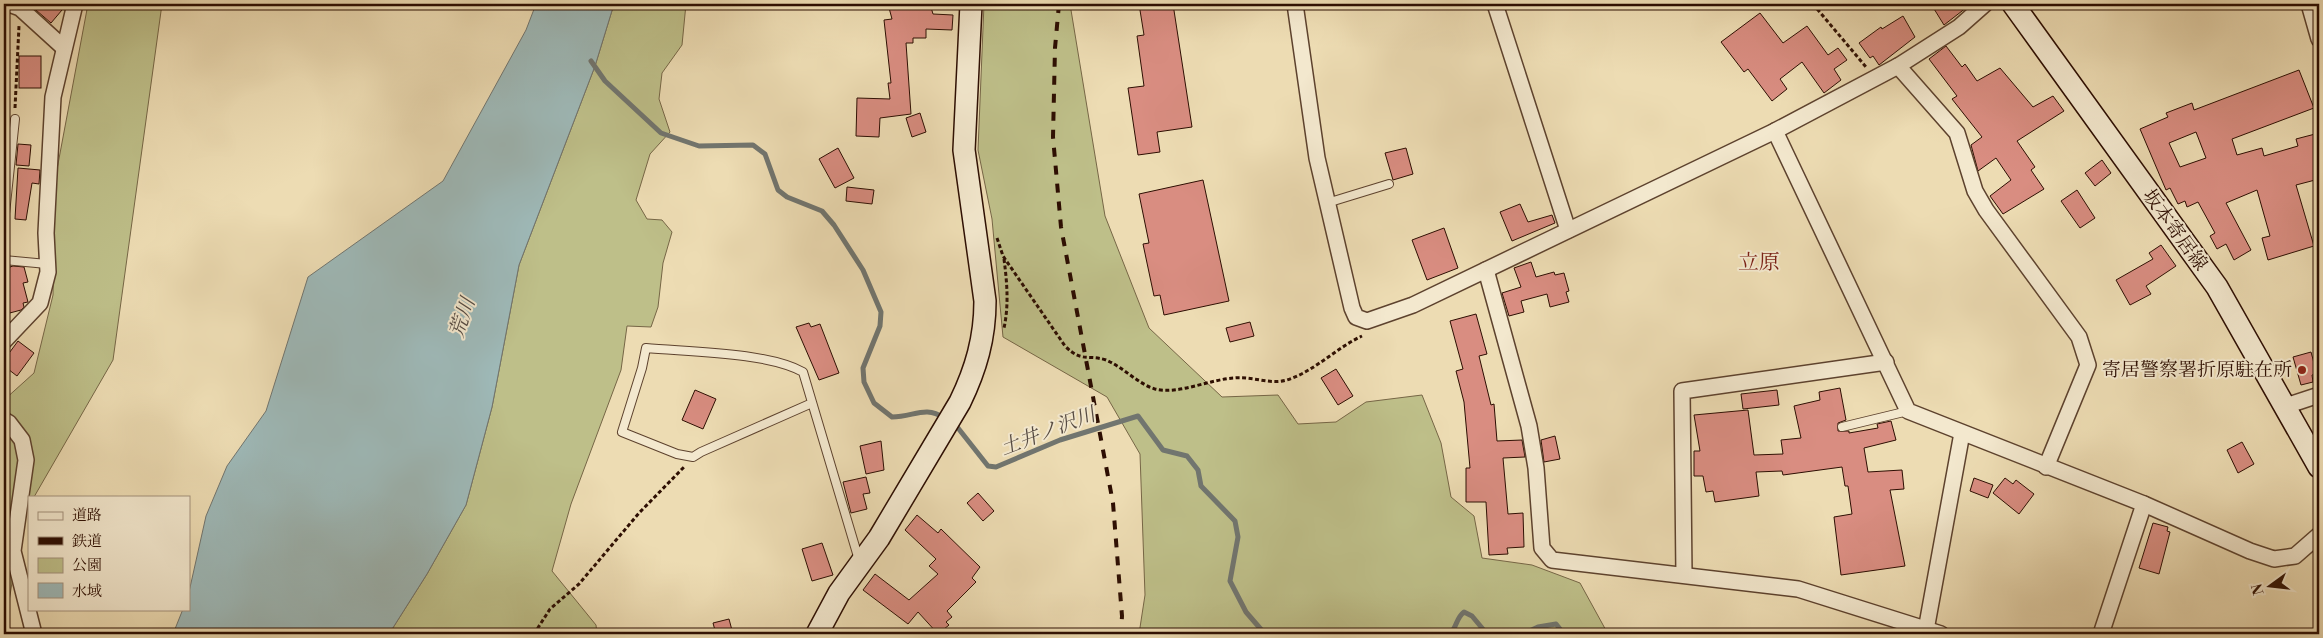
<svg xmlns="http://www.w3.org/2000/svg" width="2323" height="638" font-family="'Libre Bodoni','Noto Serif JP',serif">
	<style>
		.green { fill: #bebf89; stroke: #766646 }
		.water { fill: #9eb9b8; stroke: #71756f }
		.lines { fill: none; stroke-linecap: round; stroke-linejoin: round }
		.stream { stroke: #71756f; stroke-width: 5 }
		.building { fill: #d98d81; stroke: #2d0e02; fill-rule: evenodd }
		.lane-casing { stroke: #5d422e; stroke-width: 10 }
		.street-casing { stroke: #5d422e; stroke-width: 18 }
		.secondary-casing { stroke: #2d0e02; stroke-width: 24 }
		.path { stroke: #2d0e02; stroke-width: 3; stroke-dasharray: 4 2.5; stroke-linecap: butt }
		.lane { stroke: #f3e8ce; stroke-width: 8 }
		.street { stroke: #f3e8ce; stroke-width: 15 }
		.secondary { stroke: #f3e8ce; stroke-width: 21 }
		.rail { stroke: #2d0e02; stroke-width: 4; stroke-dasharray: 9 9; stroke-linecap: butt }
		.poi-dot { fill: #8f2418; stroke: #f3e8ce; stroke-width: 2 }
		.labels { text-anchor: middle; dominant-baseline: central; stroke-width: 4; stroke-linejoin: round; paint-order: stroke }
		.street-label { font-size: 19px; fill: #2d0e02; stroke: #f3e8ce }
		.poi-label { font-size: 19px; fill: #2d0e02; stroke: #f3e8ce; text-anchor: end }
		.water-label { font-size: 20px; font-style: italic; fill: #554a42; stroke: #f3e8ce }
		.quarter-label { font-size: 21px; fill: #7a1f14; stroke: #f3e8ce }
	</style>
	<rect width="100%" height="100%" fill="#eddcb3"/>
	<filter id="stains"><feTurbulence type="fractalNoise" baseFrequency=".004" numOctaves="4"/><feColorMatrix values="0 0 0 0 .2 0 0 0 0 .09 0 0 0 0 .02 0 0 0 .5 -.17"/></filter>
	<radialGradient id="worn" r=".72"><stop offset=".6" stop-color="#630" stop-opacity="0"/><stop offset="1" stop-color="#630" stop-opacity=".3"/></radialGradient>
	<!-- green -->
	<g class="green">
		<path d="M88 4H162L113 360 34 497H29V506L22 518 4 634V400L34 373 53 295 55 180Z"/>
		<path d="M614 4H686L682 45 662 73 659 99 670 132 650 154 636 200 647 219 662 220 672 232 663 263 658 307 651 327 627 326 621 370 571 504 552 571 596 625 597 634H389L427 574 466 505 492 407 519 265 595 66Z"/>
		<path d="M984 4H1070L1105 216 1149 328 1222 397 1278 395 1298 424 1336 422 1366 402 1422 395 1441 443 1451 497 1474 516 1482 558 1532 565 1580 583 1608 634H1139L1145 595 1140 454 1107 397 1003 337 992 219 978 150Z"/>
	</g>
	<!-- water -->
	<path class="water" d="M536 4H614L595 66 519 265 492 407 466 505 427 574 389 634H173L183 609H189V592L206 516 227 466 266 411 308 277 443 181 526 30Z"/>
	<g class="lines">
		<!-- stream -->
		<g class="stream">
			<path d="M591 61 605 81 661 133 699 146 753 145 765 154 778 190 787 197 822 211 834 225 863 270 881 312 880 326 863 368 864 382 874 403 892 417C914 417 925 405 944 418"/>
			<path d="M953 424 958 428 988 466 996 467 1060 440 1138 416 1163 450 1187 456 1198 470 1201 486 1235 521 1238 537 1230 581 1246 612 1265 634"/>
			<path d="M1450 634C1457 627 1456 618 1464 612L1472 616 1487 634"/>
			<path d="M1523 634 1538 627 1556 624 1564 634"/>
		</g>
	</g>
	<!-- building -->
	<g class="building">
		<path d="M29 4H54L62 10 51 23Z"/>
		<path d="M888 4H930L933 14 953 15 952 30 926 29V38H913V43H906L911 114 880 118 879 137 856 136 857 98 890 99 888 83H891L884 20 892 19Z"/>
		<path d="M1139 4H1173L1192 127 1157 132 1160 152 1138 155 1128 88 1144 86 1137 36 1144 35Z"/>
		<path d="M1931 4H1971L1944 25Z"/>
		<path d="M1760 13 1783 43 1807 26 1828 55 1838 48 1847 60 1834 69 1841 80 1824 93 1802 62 1780 79 1787 89 1772 101 1748 69 1744 72 1721 42Z"/>
		<path d="M1903 16 1915 37 1879 65 1873 56 1870 58 1859 43 1881 27 1882 29Z"/>
		<path d="M1946 46 1962 67 1965 64 1977 81 2000 68 2033 107 2053 96 2064 111 2017 141 2035 167 2031 170 2044 189 2003 214 1990 196 2011 180 1996 158 1978 171 1971 145 1982 137 1952 99 1957 96 1929 59Z"/>
		<rect x="19" y="56" width="22" height="32"/>
		<path d="M2299 70 2314 108 2232 139 2237 155 2262 148 2264 156 2298 146 2296 139 2319 133V179L2296 185 2314 246 2268 260 2262 238 2270 236 2257 190 2226 203 2251 250 2234 260 2226 244 2217 249 2210 236 2215 233 2198 202 2187 207 2185 201 2178 204 2170 188 2166 190 2140 129 2168 117 2166 113 2192 103 2194 110ZM2196 132 2206 158 2180 167 2169 143Z"/>
		<path d="M920 113 926 132 912 137 906 118Z"/>
		<path d="M18 144 31 145 29 166 16 165Z"/>
		<path d="M838 148 854 178 835 188 819 159Z"/>
		<path d="M1406 148 1413 174 1393 180 1385 153Z"/>
		<path d="M2102 160 2111 173 2095 186 2085 173Z"/>
		<path d="M18 168 40 170 39 184 32 183 26 220 15 219Z"/>
		<path d="M1203 180 1229 301 1164 315 1160 295 1154 296 1143 244 1149 243 1139 194Z"/>
		<path d="M847 187 874 190 872 204 846 201Z"/>
		<path d="M2077 190 2095 218 2080 228 2061 201Z"/>
		<path d="M1520 204 1528 222 1552 215 1555 223 1512 241 1500 212Z"/>
		<path d="M1444 228 1458 268 1427 280 1412 240Z"/>
		<path d="M2161 245 2176 266 2146 286 2151 294 2130 305 2116 280 2153 259 2149 253Z"/>
		<path d="M1531 262 1536 277 1554 272 1555 275 1564 273 1569 291 1566 292 1569 302 1550 307 1547 294 1521 301 1524 312 1509 316 1502 293 1521 287 1514 268Z"/>
		<path d="M13 266 24 267 28 282 23 283 28 302 23 303 24 307 21 310 6 314 4 305V269Z"/>
		<path d="M1476 314 1487 354 1479 356 1491 405 1494 404 1497 441 1522 440 1525 457 1503 458 1508 514 1523 513 1524 547 1507 548 1508 554 1489 555 1486 502H1466V468H1470L1464 402 1456 371 1463 369 1450 321Z"/>
		<path d="M1250 322 1254 336 1230 342 1226 328Z"/>
		<path d="M809 323 811 327 820 324 839 373 819 380 796 327Z"/>
		<path d="M18 341 34 353 17 376 4 366V360Z"/>
		<path d="M2311 352 2317 374 2312 375 2313 382 2301 385 2293 357Z"/>
		<path d="M1336 369 1353 396 1338 405 1321 378Z"/>
		<path d="M1840 388 1846 420 1838 423V431H1849V433L1878 428 1877 424 1891 421 1896 440 1864 448 1868 472 1902 470 1904 489 1890 490 1905 566 1841 575 1834 517 1852 514 1848 486H1845L1842 467 1783 475 1782 471 1756 472 1759 496 1715 502 1713 491 1706 492 1703 476H1694V451H1700L1694 415 1748 410 1754 455 1783 454 1781 440 1801 438 1794 406 1820 400 1819 392Z"/>
		<path d="M695 390 716 399 703 429 682 420Z"/>
		<path d="M1777 390 1779 405 1743 409 1741 394Z"/>
		<path d="M1555 436 1560 459 1544 462 1541 440Z"/>
		<path d="M881 441 884 470 866 474 860 446Z"/>
		<path d="M2242 442 2254 464 2238 473 2227 450Z"/>
		<path d="M866 477 870 493 863 494 867 509 851 513 843 482Z"/>
		<path d="M1974 478 1993 485 1988 498 1970 491Z"/>
		<path d="M2005 478 2013 484 2016 480 2034 494 2019 514 1993 493Z"/>
		<path d="M978 493 994 511 983 521 967 503Z"/>
		<path d="M917 515 938 533 941 529 980 567 972 578 976 582 947 611 952 617 946 622 949 625 938 634 918 612 908 624 863 590 875 574 909 600 938 574 929 566 936 559 905 530Z"/>
		<path d="M2153 523 2168 527 2167 531 2170 532 2159 574 2139 568Z"/>
		<path d="M822 543 833 575 812 581 802 549Z"/>
		<path d="M729 619 733 634H716L713 623Z"/>
	</g>
	<g class="lines">
		<!-- lane casing -->
		<g class="lane-casing">
			<g id="lane">
				<path d="M1327 203 1389 184"/>
				<path d="M4 223 15 119"/>
				<path d="M4 260 47 264"/>
				<path d="M812 403 701 452 693 457 677 454 622 432 642 368 646 348C689 352 767 352 803 372L859 560"/>
				<path d="M1842 427 1908 411"/>
			</g>
		</g>
		<!-- street casing -->
		<g class="street-casing">
			<g id="street">
				<path d="M9 4 20 8 64 48"/>
				<path d="M1295 4 1317 158 1352 308 1356 317 1367 321 1413 305 1775 131 1898 66 1959 27 1985 4"/>
				<path d="M1495 4 1568 230"/>
				<path d="M2309 4 2319 39"/>
				<path d="M1898 66 1957 133 1975 191 1986 210 2079 337 2088 365 2046 467"/>
				<path d="M1775 131 1908 411 2144 504 2250 551 2274 559 2295 556 2319 535"/>
				<path d="M1486 270 1529 426 1536 468 1542 548 1552 560 1798 589 1941 634"/>
				<path d="M4 341 40 303 48 272 46 233 53 97 75 4"/>
				<path d="M2286 406 2319 395"/>
				<path d="M4 420 9 423 22 440 26 460 13 551 34 634"/>
				<path d="M1684 575 1682 391 1886 362"/>
				<path d="M1926 630 1962 433"/>
				<path d="M2101 634 2144 504"/>
			</g>
		</g>
		<!-- secondary casing -->
		<g class="secondary-casing">
			<g id="secondary">
				<path d="M2013 4 2217 287 2319 467"/>
				<path d="M817 634 839 593 879 538 960 402C976 369 985 338 985 301L964 150 971 4"/>
			</g>
		</g>
		<!-- path -->
		<g class="path">
			<path d="M1813 4 1866 67"/>
			<path d="M15 108 19 26"/>
			<path d="M997 238 1003 256 1065 346C1082 363 1087 354 1106 360 1123 367 1138 384 1155 389 1178 395 1211 379 1234 378 1252 376 1270 385 1287 380 1315 371 1336 348 1362 336"/>
			<path d="M1004 259C1007 282 1009 305 1004 328"/>
			<path d="M534 634 550 609 579 584 639 513 685 466"/>
		</g>
		<!-- lane -->
		<use href="#lane" class="lane"/>
		<!-- street -->
		<use href="#street" class="street"/>
		<!-- secondary -->
		<use href="#secondary" class="secondary"/>
		<!-- rail -->
		<path class="rail" d="M1059 4 1055 48 1053 137 1061 227 1113 503 1122 616 1121 634"/>
	</g>
	<!-- markers -->
	<circle class="poi-dot" cx="2302" cy="370" r="5"/>
	<g class="labels">
		<!-- street labels -->
		<g class="street-label">
			<text transform="translate(2175 230) rotate(54)">坂本寄居線</text>
		</g>
		<!-- poi labels -->
		<g class="poi-label">
			<text x="2292" y="370">寄居警察署折原駐在所</text>
		</g>
		<!-- water labels -->
		<g class="water-label">
			<text transform="translate(463 318) rotate(-71)">荒川</text>
			<text transform="translate(1048 432) rotate(-21)">土井ノ沢川</text>
		</g>
		<!-- quarter labels -->
		<g class="quarter-label">
			<text x="1759" y="263">立原</text>
		</g>
	</g>
	<!-- margin -->
	<rect width="2323" height="638" fill="none" stroke="#eddcb3" stroke-width="20"/>
	<rect x="5" y="5" width="2313" height="628" fill="none" stroke="#2d0e02" stroke-width="2.5"/>
	<rect x="10" y="10" width="2303" height="618" fill="none" stroke="#2d0e02"/>
	<!-- legend -->
	<rect x="28" y="496" width="162" height="115" fill="#f3e8ce" stroke="#a4917c"/>
	<rect x="38" y="512" width="25" height="8" fill="#f3e8ce" stroke="#a4917c"/>
	<text x="72" y="520" font-size="15" fill="#2d0e02">道路</text>
	<rect x="38" y="537" width="25" height="8" fill="#2d0e02" stroke="#a4917c"/>
	<text x="72" y="546" font-size="15" fill="#2d0e02">鉄道</text>
	<rect x="38" y="558" width="25" height="15" fill="#bebf89" stroke="#a4917c"/>
	<text x="72" y="570" font-size="15" fill="#2d0e02">公園</text>
	<rect x="38" y="583" width="25" height="15" fill="#9eb9b8" stroke="#a4917c"/>
	<text x="72" y="596" font-size="15" fill="#2d0e02">水域</text>
	<!-- north arrow -->
	<g transform="translate(2270 586) rotate(255)" stroke="#f3e8ce" stroke-width="4" paint-order="stroke">
	<path d="M0-4L9 19L0 12L-9 19Z" fill="#2d0e02"/>
	<text y="-8" font-size="14" font-weight="bold" text-anchor="middle" fill="#2d0e02">N</text>
	</g>
	<rect width="100%" height="100%" filter="url(#stains)"/>
	<rect width="100%" height="100%" fill="url(#worn)"/>
</svg>
